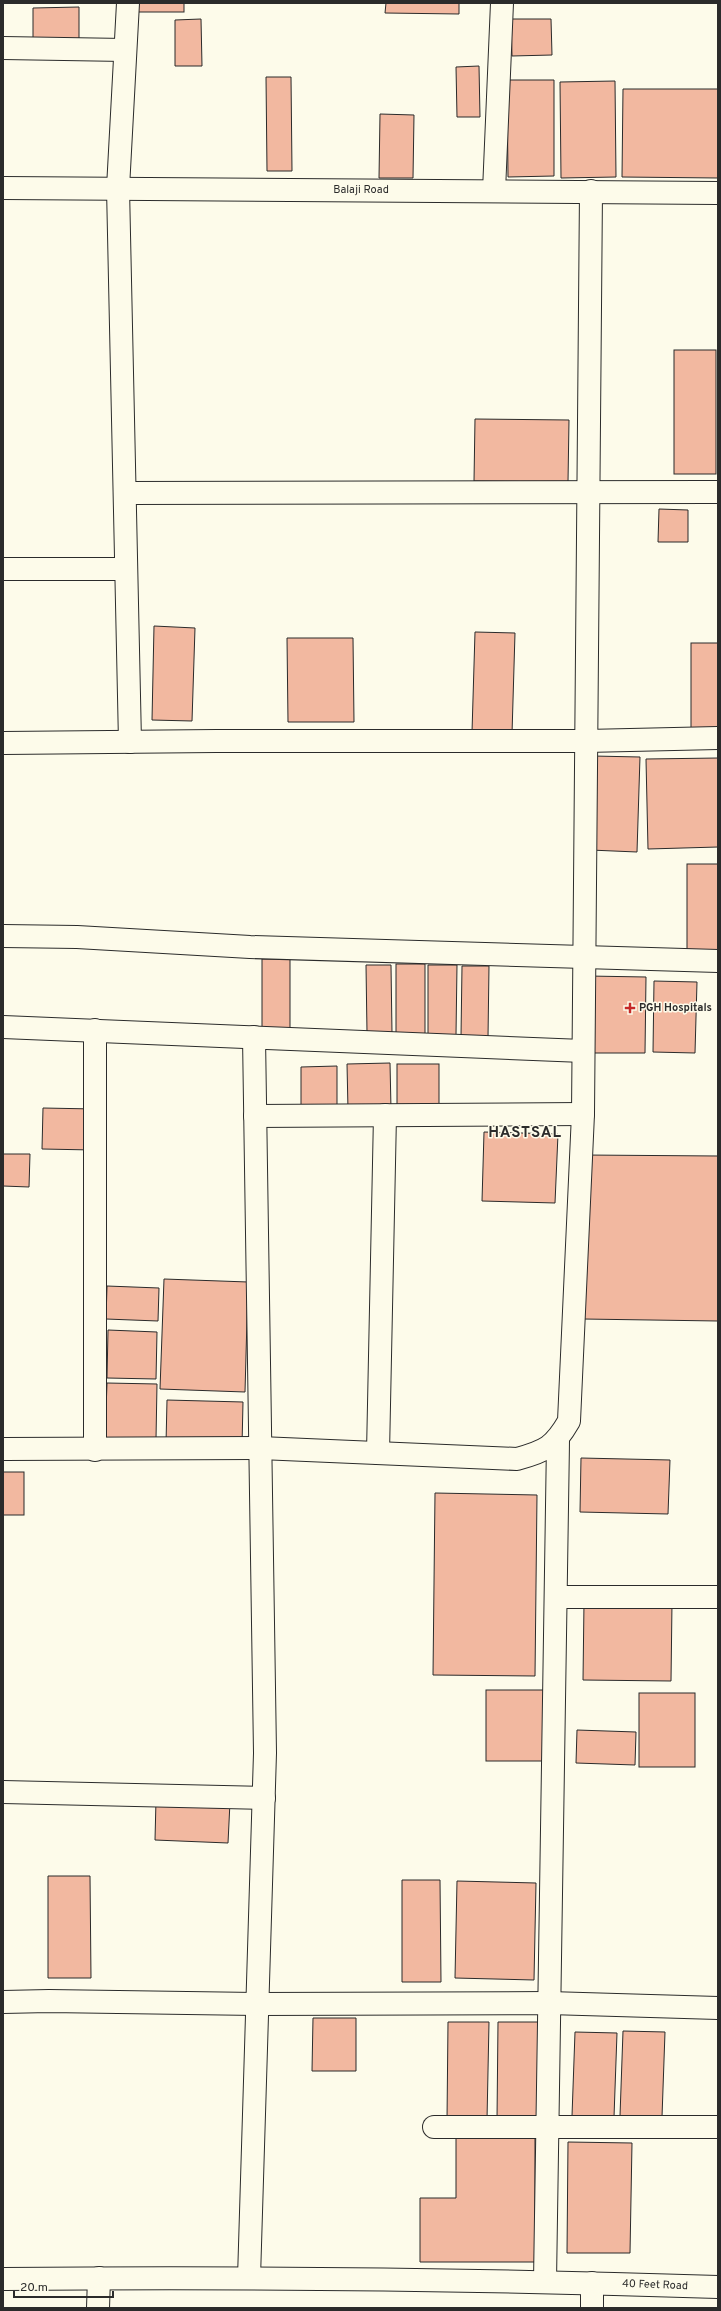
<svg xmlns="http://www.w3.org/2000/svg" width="721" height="2311" font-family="Overpass,sans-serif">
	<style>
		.building { fill: #f2b8a0; stroke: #2b2b2b }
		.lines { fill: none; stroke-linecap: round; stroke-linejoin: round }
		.minor-casing { stroke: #2b2b2b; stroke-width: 24 }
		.minor { stroke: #fdfbea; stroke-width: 22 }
		.poi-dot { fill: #c62828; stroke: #fdfbea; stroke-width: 1.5 }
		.labels { text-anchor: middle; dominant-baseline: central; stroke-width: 3; stroke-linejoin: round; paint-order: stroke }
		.street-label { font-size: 11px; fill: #2b2b2b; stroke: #fdfbea }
		.poi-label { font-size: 11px; font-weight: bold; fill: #2b2b2b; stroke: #fdfbea; text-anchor: start }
		.district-label { font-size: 15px; font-weight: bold; letter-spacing: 1px; fill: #2b2b2b; stroke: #fdfbea }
	</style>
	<rect width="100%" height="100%" fill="#fdfbea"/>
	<!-- building -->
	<g class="building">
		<rect x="134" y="3" width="50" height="9"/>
		<path d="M386 3H459V14L385 13Z"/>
		<path d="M79 7V42L33 43V8Z"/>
		<path d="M201 19 202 66H175V20Z"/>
		<path d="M511 19H551L552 55 512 56Z"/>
		<path d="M479 66 480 117H457L456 67Z"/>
		<path d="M266 77H291L292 171H267Z"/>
		<path d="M507 80H554V176L508 177Z"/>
		<path d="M615 81 616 177 561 178 560 82Z"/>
		<path d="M623 89H718V178L622 177Z"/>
		<path d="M380 114 414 115 413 178H379Z"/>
		<rect x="674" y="350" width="42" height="124"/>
		<path d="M475 419 569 420 568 482 474 481Z"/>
		<path d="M659 509 688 510V542H658Z"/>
		<path d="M154 626 195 628 192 721 152 720Z"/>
		<path d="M475 632 515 633 512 734 472 732Z"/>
		<path d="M287 638H353L354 722H288Z"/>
		<rect x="691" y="643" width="27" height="89"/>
		<path d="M593 756 640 757 637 852 590 850Z"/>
		<path d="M718 758V847L648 849 646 759Z"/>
		<rect x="687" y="864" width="31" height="87"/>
		<rect x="262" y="959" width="28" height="75"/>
		<rect x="396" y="964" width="29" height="70"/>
		<path d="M366 965H391L392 1033H367Z"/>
		<path d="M428 965H457L456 1035 428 1034Z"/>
		<path d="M462 966H489L488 1038 461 1037Z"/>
		<path d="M588 976 646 977 645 1053H587Z"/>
		<path d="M654 981 697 982 695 1053 653 1052Z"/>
		<path d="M390 1063 391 1109 348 1110 347 1064Z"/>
		<rect x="397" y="1064" width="42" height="47"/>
		<path d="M337 1066V1107L301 1108V1067Z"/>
		<path d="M43 1108 95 1109 93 1150 42 1149Z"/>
		<path d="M484 1132 558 1134 555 1203 482 1201Z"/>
		<path d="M3 1154H30L29 1187 3 1186Z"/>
		<path d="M585 1155 718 1156V1321L583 1319Z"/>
		<path d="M164 1279 248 1282 245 1392 160 1389Z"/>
		<path d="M107 1286 159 1288 158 1321 106 1319Z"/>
		<path d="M108 1330 157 1332 156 1379 107 1378Z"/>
		<path d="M107 1383 157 1384 156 1439 105 1438Z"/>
		<path d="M167 1400 243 1402 242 1446 166 1444Z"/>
		<path d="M581 1458 670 1460 668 1514 580 1512Z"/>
		<rect x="3" y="1472" width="21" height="43"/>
		<path d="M435 1493 537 1495 535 1676 433 1675Z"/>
		<path d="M584 1602 672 1603 671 1681 583 1680Z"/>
		<rect x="486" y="1690" width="59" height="71"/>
		<rect x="639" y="1693" width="56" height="74"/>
		<path d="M577 1730 636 1732 635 1765 576 1763Z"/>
		<path d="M156 1800 230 1802 228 1843 155 1840Z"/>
		<path d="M48 1876H90L91 1978H48Z"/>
		<path d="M402 1880H440L441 1982H402Z"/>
		<path d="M457 1881 536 1883 534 1980 455 1978Z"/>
		<path d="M313 2018H356V2071H312Z"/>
		<path d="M448 2022H489L487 2120H447Z"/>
		<path d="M498 2022H539L538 2120 497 2119Z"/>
		<path d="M623 2031 665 2032 662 2117 620 2116Z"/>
		<path d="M575 2032 617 2033 614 2117 572 2116Z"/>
		<path d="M456 2129H535V2262H420V2198H456Z"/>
		<path d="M568 2142 632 2143 630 2253H567Z"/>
	</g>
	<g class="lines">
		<!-- minor casing -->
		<g class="minor-casing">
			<g id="minor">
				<path d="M128 3 118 188 130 742"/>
				<path d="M3 48 125 50"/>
				<path d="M3 188 718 193"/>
				<path d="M494 191 502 3"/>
				<path d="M125 493 718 492"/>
				<path d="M3 569H126"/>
				<path d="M3 743 216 741H586L718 738"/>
				<path d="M3 936 77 937 250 947 718 961"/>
				<path d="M3 1027 583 1051"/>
				<path d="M95 1030V1450"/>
				<path d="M255 1116 583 1114"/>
				<path d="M3 1449 260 1448 517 1459C546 1451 554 1447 569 1421L583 1114 591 191"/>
				<path d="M378 1453 385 1115"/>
				<path d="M556 1597H718"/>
				<path d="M3 1792 264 1798"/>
				<path d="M3 2002 49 2001 257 2004 549 2003 718 2008"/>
				<path d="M434 2127H718"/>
				<path d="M249 2278 265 1753 254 1037"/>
				<path d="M3 2279C241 2277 480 2279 718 2287"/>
				<path d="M545 2281C551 2001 555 1720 558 1439"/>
				<path d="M98 2308 99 2278"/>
				<path d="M592 2308V2283"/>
			</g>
		</g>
		<!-- minor -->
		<use href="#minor" class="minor"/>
	</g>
	<!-- markers -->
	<path class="poi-dot" d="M628 1002h4v4h4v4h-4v4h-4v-4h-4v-4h4z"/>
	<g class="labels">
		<!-- street labels -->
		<g class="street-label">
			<text x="361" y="190">Balaji Road</text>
			<text transform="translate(655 2285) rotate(2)">40 Feet Road</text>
		</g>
		<!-- poi labels -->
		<g class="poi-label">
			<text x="639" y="1008">PGH Hospitals</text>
		</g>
		<!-- district labels -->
		<g class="district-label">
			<text x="525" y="1133">HASTSAL</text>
		</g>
	</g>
	<!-- border -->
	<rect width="721" height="2311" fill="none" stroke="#2b2b2b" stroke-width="8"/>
	<!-- scale -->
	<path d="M14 2291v6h99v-6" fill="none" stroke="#2b2b2b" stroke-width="2"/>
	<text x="20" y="2291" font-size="12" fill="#2b2b2b" stroke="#fdfbea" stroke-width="3" paint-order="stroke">20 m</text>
</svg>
